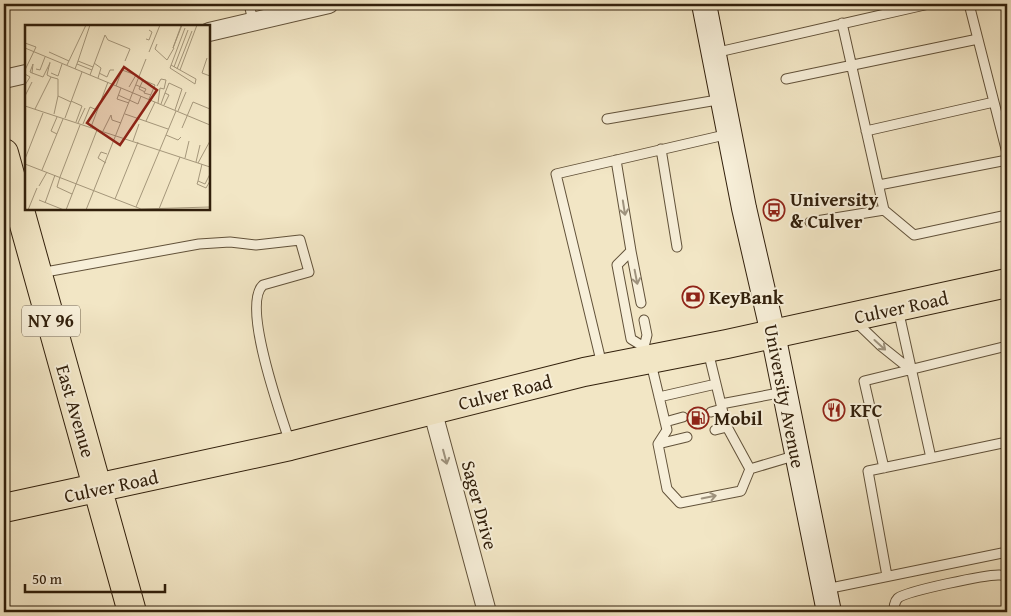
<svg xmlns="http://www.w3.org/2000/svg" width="1011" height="616" font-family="'Gentium Book Plus',serif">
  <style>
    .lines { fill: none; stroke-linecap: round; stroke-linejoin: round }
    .lane-casing { stroke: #62523a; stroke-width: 11 }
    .street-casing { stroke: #62523a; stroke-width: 20 }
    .secondary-casing { stroke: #32200c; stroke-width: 26 }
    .primary-casing { stroke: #32200c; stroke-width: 30 }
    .lane { stroke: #f7efd9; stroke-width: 9 }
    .street { stroke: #f7efd9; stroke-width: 18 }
    .secondary { stroke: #f7efd9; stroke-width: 24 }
    .primary { stroke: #f2e6c5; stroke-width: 28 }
    .oneway { stroke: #9e927d }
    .labels { text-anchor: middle; stroke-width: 4; stroke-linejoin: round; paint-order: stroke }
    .shield { fill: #f7efd9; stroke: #6d5e4a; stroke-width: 1 }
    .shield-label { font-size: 18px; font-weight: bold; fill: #32200c }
    .poi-label { font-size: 19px; font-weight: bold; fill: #32200c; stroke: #f7efd9; text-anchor: start }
    .street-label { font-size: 19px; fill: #32200c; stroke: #f7efd9 }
    .inset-road { fill: none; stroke: #a5977b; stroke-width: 1 }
    .view { fill: #8f2418; fill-opacity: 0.15; stroke: #8f2418; stroke-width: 2.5 }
    .inset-edge { fill: none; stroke: #32200c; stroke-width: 2.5 }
  </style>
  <rect width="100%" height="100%" fill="#f2e6c5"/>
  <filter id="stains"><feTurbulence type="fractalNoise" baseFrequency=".004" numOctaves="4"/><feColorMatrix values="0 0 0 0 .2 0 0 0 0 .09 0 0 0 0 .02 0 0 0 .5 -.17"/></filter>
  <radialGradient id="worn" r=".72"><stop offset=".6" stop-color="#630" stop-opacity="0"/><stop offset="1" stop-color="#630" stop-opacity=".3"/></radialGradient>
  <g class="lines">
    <g class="lane-casing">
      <path id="lane" d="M249,4L253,21
        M969,4L1007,153
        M842,23L884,210
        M714,53L929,4
        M786,79L978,39
        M607,119L723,99
        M866,131L994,102
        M661,149L677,247
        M616,160L631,251L617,265L631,339L644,347L650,359L667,430L658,444L667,489L680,503L741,491L750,469L797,455
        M879,185L1007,160
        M810,222L884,210L914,235L1007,215
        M631,251L641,303
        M40,273L199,244L230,242L256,245L300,240L309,272L263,285C241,305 281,415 290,443
        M644,320L647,335L644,347
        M855,321L881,346L911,370
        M708,351L726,425L750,469
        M602,365L556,174L729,134
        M659,397L716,384
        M721,404L784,392
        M711,412L722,409
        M665,422L683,417
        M715,430L727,427
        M658,444L687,437
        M931,458L1007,442
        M884,468L864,381L1007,346
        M887,576L868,471L931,458L898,309
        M826,589L1007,552
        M894,612C894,607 894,602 898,598C907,591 988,574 1000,575C1002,575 1005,576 1007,577"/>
    </g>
    <g class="street-casing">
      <path id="street" d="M209,32L329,4
        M4,79L26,74
        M432,409L487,612"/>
    </g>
    <g class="secondary-casing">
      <path id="secondary" d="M704,4L744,208L773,334L829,612"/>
    </g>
    <g class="primary-casing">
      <path id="primary" d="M4,153L132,612
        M4,508L290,446L584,372L727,344L1007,283"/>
    </g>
    <use href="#lane" class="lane"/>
    <use href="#street" class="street"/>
    <use href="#secondary" class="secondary"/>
    <use href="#primary" class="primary"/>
  </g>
  <defs><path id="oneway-shaft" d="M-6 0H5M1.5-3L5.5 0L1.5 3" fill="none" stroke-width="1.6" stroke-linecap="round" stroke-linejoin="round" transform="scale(1.25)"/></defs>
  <g class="oneway">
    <use href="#oneway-shaft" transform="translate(624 208) rotate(81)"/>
    <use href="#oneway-shaft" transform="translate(636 277) rotate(79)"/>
    <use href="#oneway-shaft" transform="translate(880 345) rotate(42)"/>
    <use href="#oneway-shaft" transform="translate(445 457) rotate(75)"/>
    <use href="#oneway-shaft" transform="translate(709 497) rotate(-11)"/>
  </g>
  <defs>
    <g id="bus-ring" transform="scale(1.125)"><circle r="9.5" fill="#f7efd9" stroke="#8f2418" stroke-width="1.5"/><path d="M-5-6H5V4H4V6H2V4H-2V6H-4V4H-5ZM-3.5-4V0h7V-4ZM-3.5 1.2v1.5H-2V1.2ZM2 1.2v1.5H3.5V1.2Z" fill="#8f2418"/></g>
    <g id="bank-ring" transform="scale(1.125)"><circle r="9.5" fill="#f7efd9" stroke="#8f2418" stroke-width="1.5"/><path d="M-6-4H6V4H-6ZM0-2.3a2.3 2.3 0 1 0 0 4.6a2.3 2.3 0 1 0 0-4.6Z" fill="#8f2418"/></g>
    <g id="restaurant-ring" transform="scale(1.125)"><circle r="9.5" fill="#f7efd9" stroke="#8f2418" stroke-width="1.5"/><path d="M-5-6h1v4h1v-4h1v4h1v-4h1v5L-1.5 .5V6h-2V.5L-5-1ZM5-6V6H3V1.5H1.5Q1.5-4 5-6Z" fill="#8f2418"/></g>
    <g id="fuel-ring" transform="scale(1.125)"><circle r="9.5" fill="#f7efd9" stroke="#8f2418" stroke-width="1.5"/><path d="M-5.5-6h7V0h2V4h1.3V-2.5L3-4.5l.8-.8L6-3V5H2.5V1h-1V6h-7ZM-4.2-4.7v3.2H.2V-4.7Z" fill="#8f2418"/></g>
  </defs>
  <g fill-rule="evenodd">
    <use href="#bus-ring" x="774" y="210"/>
    <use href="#bank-ring" x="693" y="297"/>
    <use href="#restaurant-ring" x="834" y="410"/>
    <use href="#fuel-ring" x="698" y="418"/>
  </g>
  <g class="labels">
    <rect class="shield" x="22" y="305.5" width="58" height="31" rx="4"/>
    <g class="shield-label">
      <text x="51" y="327">NY 96</text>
    </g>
    <g class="poi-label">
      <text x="790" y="206">University<tspan x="790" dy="22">&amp; Culver</tspan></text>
      <text x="709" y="304">KeyBank</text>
      <text x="850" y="417">KFC</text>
      <text x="714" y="425">Mobil</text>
    </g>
    <g class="street-label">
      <text transform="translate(901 307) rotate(-12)" y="7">Culver Road</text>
      <text transform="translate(505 392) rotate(-14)" y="7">Culver Road</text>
      <text transform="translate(785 396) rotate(79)" y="7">University Avenue</text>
      <text transform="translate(76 411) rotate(74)" y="7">East Avenue</text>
      <text transform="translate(111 486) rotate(-12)" y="7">Culver Road</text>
      <text transform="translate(480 505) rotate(75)" y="7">Sager Drive</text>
    </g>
  </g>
  <g transform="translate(25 25)">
    <rect width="185" height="185" fill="#f2e6c5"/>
    <path class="inset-road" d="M156,1L148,23L157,0M121,14L124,15L127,7L124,5M0,18L11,22L0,45M132,19L130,24L142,35L149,23M0,23L185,100M24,27L44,36M124,27L135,0M182,33L177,48L185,51M53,36L65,0M25,37L22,50L26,52M69,38L76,43L73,53M52,39L67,45M42,40L61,0M146,40L171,54L170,59L145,43L160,3M149,42L163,5M11,44L15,45L20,32M50,44L53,36L68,42M152,44L167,6M155,45L172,0M7,48L8,39L5,47L7,48L18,52L25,38M26,48L33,51L37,39M74,48L82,52L85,45H89M0,49L5,52L0,60M65,50L80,10L83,15L105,24L100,36M33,54V71L46,77M111,60L121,64L119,68L126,70M91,61L97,45L111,50L104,62M132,61L136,54L141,55L139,64L135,63M96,63L92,74L104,78M120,67L114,64L118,55L130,60L124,74M140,68L144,58L157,64L150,85M93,70L113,79L116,71M0,71L7,57M46,76L57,81L51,97M133,78L135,63M136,79L140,68L144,70L139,80M0,81L185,142M10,84L26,52L33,54M153,86L161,67M29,89L33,71M100,89L143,104M32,92L26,106L32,109M40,93L57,47M121,96L130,77M53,98L60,83M58,99L65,82L72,85M66,102L83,57M157,103L168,77L185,84M78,106L86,90L87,95L96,98M141,110L153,115L156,112M108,116L114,99M160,133L164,116M0,134L18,88M171,137L175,120M81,138L73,133L76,127L82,129M173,138L185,116M0,139L116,184L185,182M177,139L173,156L180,159L185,149M17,145L38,94M35,152L55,100M35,152L32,162L47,169M173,156L172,159L181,163L185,156M14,161L22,147M90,174L113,117M14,175L39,185M20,178L30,150M111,182L151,86M134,184L155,132M3,185L12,163M41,185L72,105M61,185L121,34"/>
    <path class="view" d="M99,42L132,65L95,120L62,98Z"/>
    <rect width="185" height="185" class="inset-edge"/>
  </g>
  <rect width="1011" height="616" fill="none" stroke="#f2e6c5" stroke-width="20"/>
  <rect x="5" y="5" width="1001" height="606" fill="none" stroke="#32200c" stroke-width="2.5"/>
  <rect x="10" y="10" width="991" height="596" fill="none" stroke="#32200c"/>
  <path d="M25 584v8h140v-8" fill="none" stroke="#32200c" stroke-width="2.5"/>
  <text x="32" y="584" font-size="15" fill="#32200c" stroke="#f7efd9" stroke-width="4" paint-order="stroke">50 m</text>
  <rect width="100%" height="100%" filter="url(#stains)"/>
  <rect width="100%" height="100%" fill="url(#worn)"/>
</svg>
